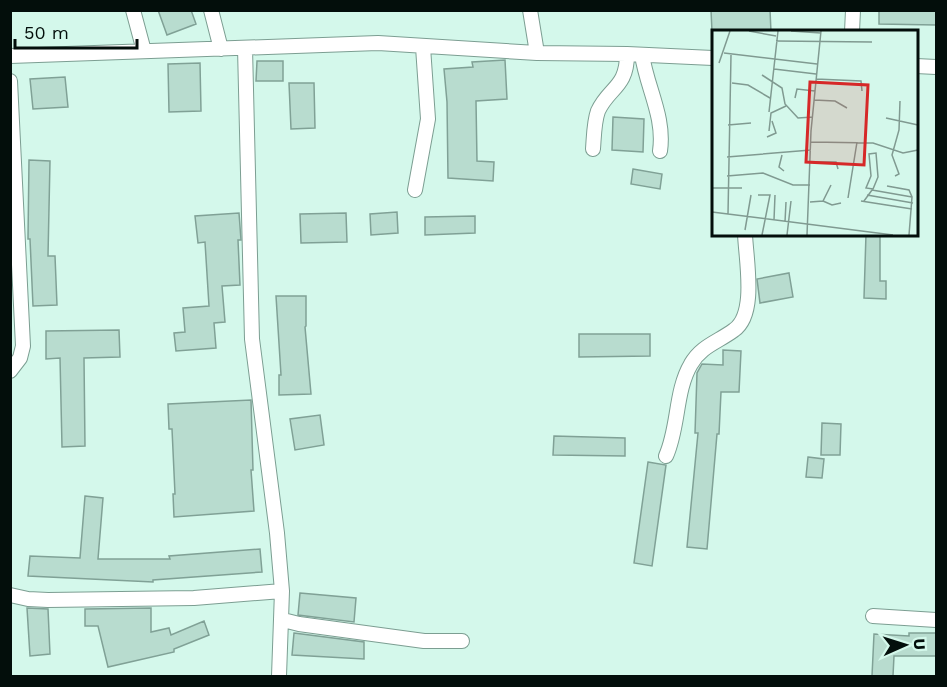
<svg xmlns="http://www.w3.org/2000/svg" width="947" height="687" font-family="'Work Sans',sans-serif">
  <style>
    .building { fill: #b8dccf; stroke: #80a196; stroke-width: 1.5 }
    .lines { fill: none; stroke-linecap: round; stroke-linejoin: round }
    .street-casing { stroke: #7c9e92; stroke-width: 16 }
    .street { stroke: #fff; stroke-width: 14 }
    .inset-road { fill: none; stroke: #809a91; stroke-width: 1.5 }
    .view { fill: #d62828; fill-opacity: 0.15; stroke: #d62828; stroke-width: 3 }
    .inset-edge { fill: none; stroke: #030e0b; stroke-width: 3 }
  </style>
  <rect width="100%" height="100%" fill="#d4f8eb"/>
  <path class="building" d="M158,10H191L196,24L167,35Z
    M711,10H770L771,32H712Z
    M879,10H936V25L879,24Z
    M505,60L507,99L476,101L477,161L494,162L493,181L448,178L447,102L444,69L473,67L472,62Z
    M257,61H283V81H256Z
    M200,63L201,111L169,112L168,64Z
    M65,77L68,107L33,109L30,79Z
    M289,83H314L315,128L291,129Z
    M613,117L644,119L643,152L612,150Z
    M29,160L50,161L48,256H55L57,305L33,306L30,239H28Z
    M633,169L662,174L660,189L631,184Z
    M397,212L398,233L371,235L370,214Z
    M239,213L241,240H238L240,285L222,286L225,322L214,323L216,348L176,351L174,333L185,332L183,308L209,306L205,242L198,243L195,216Z
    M346,213L347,242L301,243L300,214Z
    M475,216V233L425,235V217Z
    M866,234H880V281H886V299L864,298Z
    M789,273L793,297L760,303L757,279Z
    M276,296H306V326L305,327L311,394L279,395V375H281Z
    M119,330L120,357L84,358L85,446L62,447L60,358L46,359V331Z
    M579,334H650V356L579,357Z
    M723,350L741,351L739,392H721L719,434H717L707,549L687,547L698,433H695L697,373L702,364L723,365Z
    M251,400L253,470H251L254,511L174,517L173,494H175L172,429H169L168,404Z
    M320,415L324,445L295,450L290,419Z
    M822,423L841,424L840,455H821Z
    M554,436L625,438V456L553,455Z
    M808,457L824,459L822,478L806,477Z
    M648,462L666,465L652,566L634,563Z
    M85,496L103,498L98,559H170L169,556L260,549L262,572L153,580V582L28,576L30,556L80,558Z
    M300,593L356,598L354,622L298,615Z
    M27,608L48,609L50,654L30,656Z
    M151,608V632L169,628L171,635L204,621L209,635L174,649V652L108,667L98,626H85V609Z
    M294,633L364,642V659L292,655Z
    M909,633H936V656H894L893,676H872L874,634L909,636Z"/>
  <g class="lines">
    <g class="street-casing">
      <path id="street" d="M133,10L144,51
        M211,10L221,49
        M530,10L537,53
        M852,32L853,10
        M245,48L252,339L277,533L282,591L279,676
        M642,55C647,88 665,117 660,151
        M10,56L378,43L537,53L627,54L713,58
        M916,66L936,67
        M10,81L23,346L20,358L10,371
        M593,149C594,136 594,122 598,111C609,87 627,88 627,54
        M415,190L428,119L423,47
        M666,456C679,427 675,391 691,364C701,346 718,342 734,330C757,314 746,260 745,234
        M10,595L28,599L48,600L194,598L282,591
        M873,616L936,620
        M283,620L299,624L424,641H462"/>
    </g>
    <use href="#street" class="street"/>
  </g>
  <g transform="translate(712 30)">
    <rect width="206" height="206" fill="#d4f8eb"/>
    <path class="inset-road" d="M37,1L64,6M79,1L109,3M64,11L160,12M12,23L105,34M7,33L18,1M62,39L104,44M50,45L70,58L73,74L86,88L101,87M104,49L149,51L150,61M20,53L36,55L58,68M83,68L85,59L103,61M102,70L123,71L135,78M57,82L66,1M174,88L206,95M16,95L39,93M57,101L59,83L74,76M55,107L64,103L60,91M99,112L161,113L191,123L206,120M70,125L67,137L72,141M15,127L99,120M99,132H124L126,139M15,146L51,143L81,155H98M183,146L187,144L180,125L187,100L188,71M175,156L197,160L200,167L197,205M0,158H30M160,160L200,167M46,165H58L50,205M155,165L201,173M136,168L145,112M111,171L120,175L129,173M149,171L200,179M152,171L160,160L161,159L166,147L164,123L157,124L159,146L154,158L161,159M98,172L111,171L119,155M0,182L181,205M16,184L19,25M62,190L63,165M73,192L74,172M33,200L39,165M75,205L79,171M95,205L99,101L109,1"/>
    <path class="view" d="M98,52L156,55L152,135L94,132Z"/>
    <rect width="206" height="206" class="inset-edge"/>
  </g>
  <rect width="947" height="687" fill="none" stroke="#030e0b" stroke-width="24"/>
  <g transform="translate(905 645) rotate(87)" stroke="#d4f8eb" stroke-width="4.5" paint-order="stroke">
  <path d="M0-4.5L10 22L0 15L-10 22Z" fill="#030e0b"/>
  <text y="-9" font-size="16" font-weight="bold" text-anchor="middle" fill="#030e0b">U</text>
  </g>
  <path d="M15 39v9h122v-9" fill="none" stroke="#030e0b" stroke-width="3"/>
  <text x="24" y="39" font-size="18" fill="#030e0b" stroke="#d4f8eb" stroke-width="4.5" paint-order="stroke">50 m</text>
</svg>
